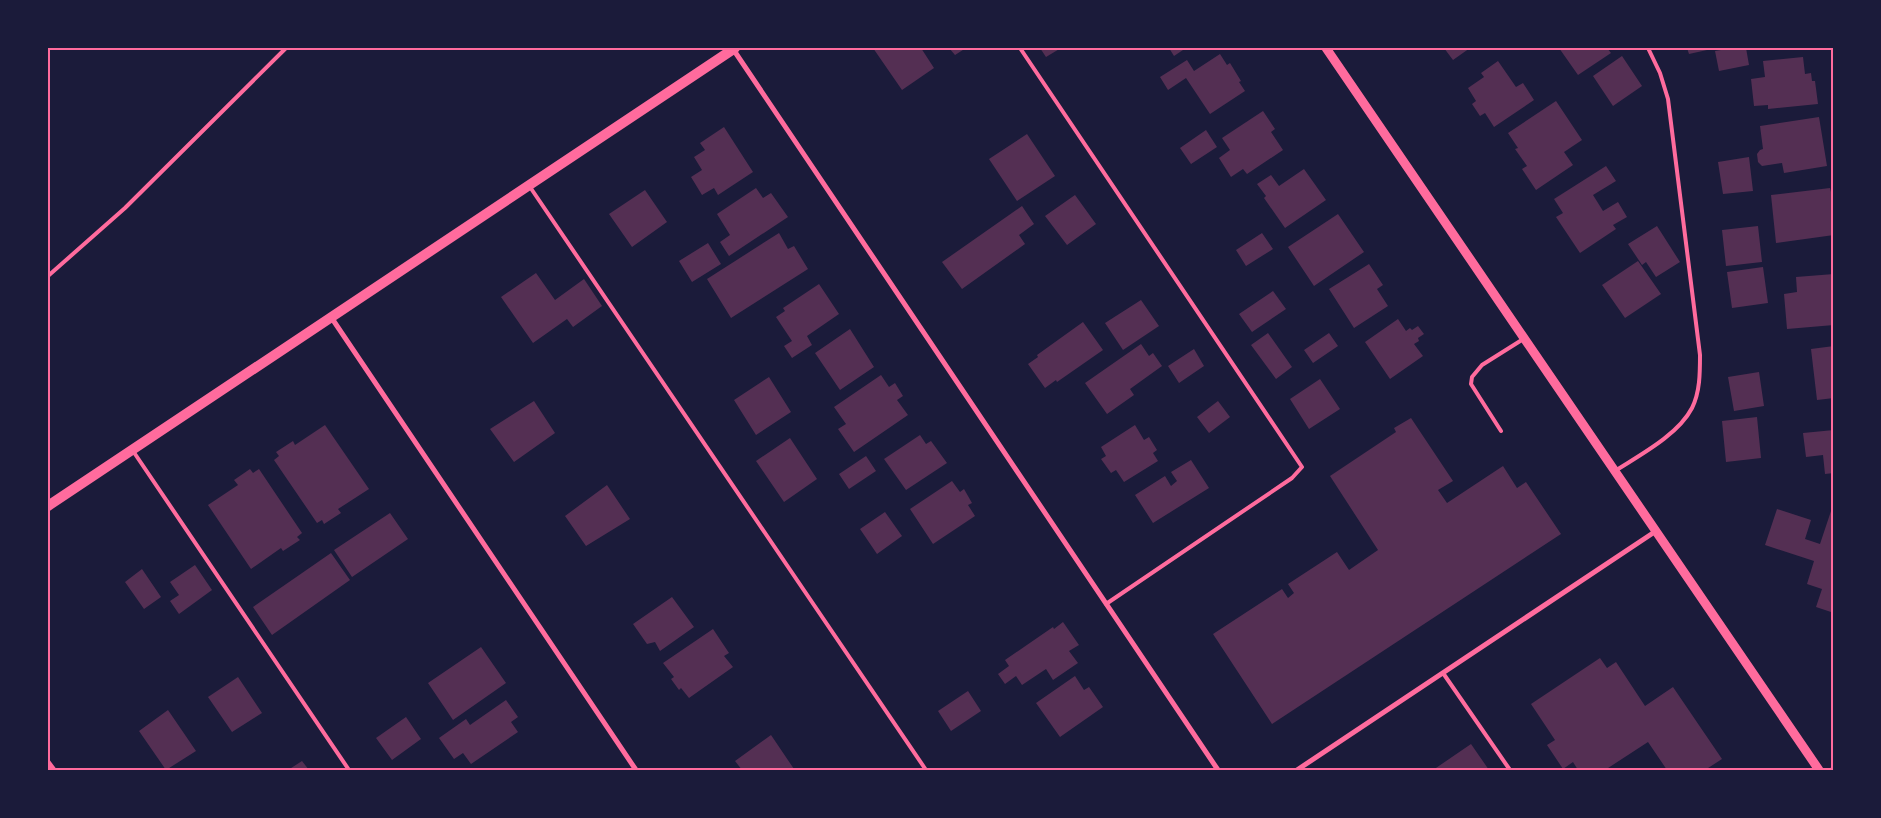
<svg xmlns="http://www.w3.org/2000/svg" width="1881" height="818" font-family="'Archivo Narrow',sans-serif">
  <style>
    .building { fill: #542f53 }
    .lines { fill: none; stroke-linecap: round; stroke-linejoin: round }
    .service { stroke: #ff6b9d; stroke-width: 4 }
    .minor { stroke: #ff6b9d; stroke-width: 5 }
    .tertiary { stroke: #ff6b9d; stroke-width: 9 }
    .secondary { stroke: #ff6b9d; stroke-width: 10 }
    .neatline { fill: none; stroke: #ff6b9d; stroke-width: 2 }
  </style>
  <rect width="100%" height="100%" fill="#1b1b3a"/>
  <path class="building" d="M873,48H921L934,68L902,90Z
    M949,48H966L955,55Z
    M1040,48H1061L1046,57Z
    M1169,48H1186L1174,56Z
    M1444,48H1470L1453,60Z
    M1559,48H1607L1611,53L1578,75Z
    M1687,48H1716L1689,54Z
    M1733,48H1746L1749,65L1719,71L1715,51Z
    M1220,54L1227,65L1230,63L1241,81L1239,82L1245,91L1210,114L1186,78L1168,90L1160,77L1187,60L1194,71Z
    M1622,56L1642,86L1613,106L1593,76Z
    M1803,57L1805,74L1811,73L1812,81H1815L1818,104L1768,109V105L1754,106L1751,79L1765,77L1763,61Z
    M1498,61L1516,87L1523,83L1534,100L1494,127L1485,113L1480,116L1472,104L1476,101L1468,88L1484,77L1481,73Z
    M1556,101L1582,140L1564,152L1573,165L1536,190L1522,169L1527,166L1515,149L1518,148L1508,133Z
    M1263,111L1275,129L1271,132L1283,150L1247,174L1243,169L1231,177L1219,158L1230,150L1222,138Z
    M1819,117L1827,166L1784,173L1782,163L1762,166L1758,162L1757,154L1760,150L1763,149L1760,126Z
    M724,127L753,172L718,195L714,188L702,195L691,177L702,170L694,157L705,150L700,143Z
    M1206,130L1217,147L1191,164L1180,148Z
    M1027,134L1055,176L1017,201L989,159Z
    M1749,157L1753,191L1723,194L1718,162Z
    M1606,166L1616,181L1593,195L1603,211L1618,202L1627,217L1613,225L1616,229L1580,253L1556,217L1563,213L1554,199Z
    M1304,169L1326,200L1285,228L1264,198L1266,196L1257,184L1271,175L1279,186Z
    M756,188L763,198L771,193L788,217L729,256L720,242L730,235L717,214Z
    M1830,188L1834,204V235L1776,243L1771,195Z
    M645,190L667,222L632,247L609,214Z
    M1075,195L1096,224L1067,245L1045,216Z
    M1022,206L1034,224L1019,235L1025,244L962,289L942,262Z
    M1338,214L1364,252L1314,286L1288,247Z
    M1657,226L1680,262L1656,277L1646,262L1642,265L1628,244Z
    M1758,226L1762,262L1726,266L1722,230Z
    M779,233L788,249L794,246L808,269L731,318L707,279Z
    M1262,233L1273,249L1246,266L1236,250Z
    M708,243L721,264L692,282L679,261Z
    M1638,261L1661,294L1625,318L1602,285Z
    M1369,264L1383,285L1377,289L1388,306L1354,328L1329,289Z
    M1763,267L1768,303L1732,308L1727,272Z
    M536,273L555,300L584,279L602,306L573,327L567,319L533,343L501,297Z
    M1834,274V325L1787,329L1784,294L1797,292L1796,277Z
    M819,284L839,314L807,336L812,345L792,358L784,346L792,341L776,317L785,311L783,308Z
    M1273,291L1286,309L1252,332L1239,314Z
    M1141,300L1159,326L1123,350L1105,323Z
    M1398,319L1406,331L1410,328L1412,330L1418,326L1424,334L1418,338L1419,341L1414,344L1423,356L1390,379L1365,342Z
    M1083,322L1103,350L1057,382L1056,380L1045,388L1028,364L1038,357L1037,355Z
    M850,329L874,367L840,390L815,353Z
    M1268,333L1292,367L1276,379L1251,345Z
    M1329,333L1338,346L1313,363L1304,350Z
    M1141,344L1149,356L1153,353L1162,366L1130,389L1134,395L1107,414L1085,383Z
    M1834,346V398L1817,400L1811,349Z
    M1194,349L1204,366L1179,383L1168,366Z
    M1759,372L1764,406L1734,411L1728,377Z
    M881,375L889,387L895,383L903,396L897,400L908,415L854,452L838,429L846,424L834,407Z
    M769,377L791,412L756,435L734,400Z
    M1320,379L1340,409L1309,429L1290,399Z
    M534,401L555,433L514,462L490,429Z
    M1218,401L1230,417L1209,433L1197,417Z
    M1757,417L1761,458L1726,462L1722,421Z
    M1411,418L1453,481L1438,490L1447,503L1503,466L1517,488L1526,482L1561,534L1272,724L1213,634L1282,589L1288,598L1294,593L1288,584L1337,552L1349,570L1378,550L1330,476L1396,432L1394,428Z
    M325,425L369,489L338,509L341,513L324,524L322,520L317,523L274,460L279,456L276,452L293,441L295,445Z
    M1135,425L1144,440L1149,437L1157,450L1153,453L1158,461L1124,482L1116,470L1111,473L1101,459L1106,456L1101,447Z
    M1834,430V473L1825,474L1823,455L1806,457L1803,433Z
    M920,435L926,444L931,441L947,463L906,490L884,459Z
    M790,438L817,479L784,502L756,461Z
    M866,456L876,471L849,489L839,474Z
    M1191,460L1209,488L1153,523L1135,495L1165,476L1171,486L1177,481L1171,472Z
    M250,469L253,473L259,469L302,533L297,537L300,540L283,551L281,548L251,569L208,505L238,485L234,480Z
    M952,481L960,492L964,489L972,503L968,505L975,516L933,544L910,509Z
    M607,485L630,519L586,546L565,516Z
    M1777,509L1811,520L1805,539L1820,544L1831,511L1834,512V613L1816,607L1822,589L1807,584L1814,561L1765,545Z
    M885,512L902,536L877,554L860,529Z
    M390,513L408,539L352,577L334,550Z
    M331,553L350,580L272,635L253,607Z
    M195,565L212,590L179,614L170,601L179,595L170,582Z
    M142,569L161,597L144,609L125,582Z
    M672,597L694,627L660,651L655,642L647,644L633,624Z
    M1063,622L1079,645L1069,651L1078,663L1053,680L1046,669L1022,685L1016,676L1005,684L998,674L1009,666L1005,660L1053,627L1054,629Z
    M713,629L729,653L724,656L733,667L689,698L681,688L679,690L671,679L674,677L663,663Z
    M481,647L506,683L453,720L428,683Z
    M1600,658L1607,668L1616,662L1645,706L1673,687L1722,759L1705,770H1667L1648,742L1605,770H1578L1573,762L1563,769L1547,745L1555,740L1531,704Z
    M1075,676L1084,690L1089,687L1103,707L1060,737L1036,703Z
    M238,677L262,713L232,732L208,697Z
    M968,691L981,711L951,731L938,711Z
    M506,700L518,717L511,722L518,732L471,764L463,753L454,759L439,738L466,719L470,725Z
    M168,710L196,751L166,770L139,731Z
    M406,717L421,739L392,760L376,738Z
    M771,735L794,769L742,770L735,761Z
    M1471,744L1489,770H1433Z
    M302,761L309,770H288Z"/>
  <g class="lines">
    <path class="service" d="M1020,48L1302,467L1292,478L1106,604
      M530,187L926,770
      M48,276L125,208L286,48
      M1501,431L1471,384L1472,377L1482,365L1525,338
      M133,451L349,770
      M1615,471C1640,455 1678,435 1692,408C1700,392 1700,373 1700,355L1668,99L1660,73L1648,48
      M1443,673L1510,770"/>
    <path class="minor" d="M733,49L1218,770
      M331,317L636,770
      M48,762L54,770
      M1297,770L1656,531
      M1832,770L1834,768"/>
    <path class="tertiary" d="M1326,48L1819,770"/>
    <path class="secondary" d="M48,506L735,48"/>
  </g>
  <rect width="1881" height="818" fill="none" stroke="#1b1b3a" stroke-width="98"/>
  <rect x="49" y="49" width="1783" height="720" class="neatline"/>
</svg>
